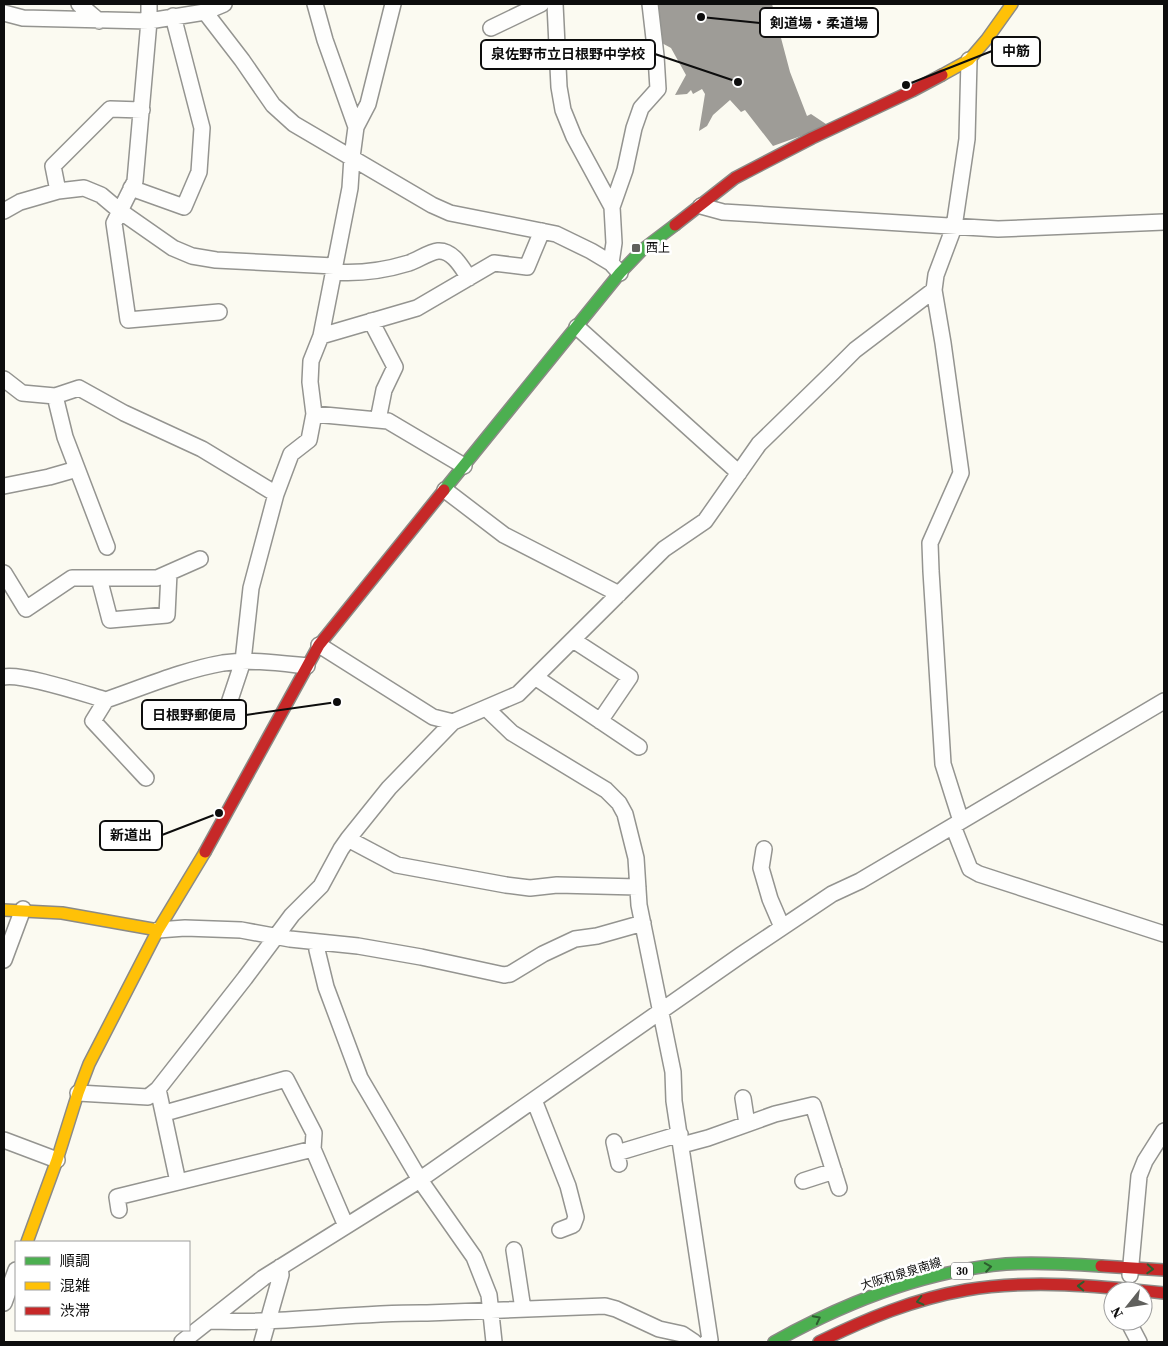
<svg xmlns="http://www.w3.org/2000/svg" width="1168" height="1346" font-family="'Source Serif 4','Noto Sans JP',serif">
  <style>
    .building { fill: #9e9c97 }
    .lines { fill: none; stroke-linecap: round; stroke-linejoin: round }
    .street-casing { stroke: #949490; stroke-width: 18 }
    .fast-casing { stroke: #8b8a86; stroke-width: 14 }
    .slow-casing { stroke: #8b8a86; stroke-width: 14 }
    .jam-casing { stroke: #8b8a86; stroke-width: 14 }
    .street { stroke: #fefefd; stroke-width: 15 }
    .fast { stroke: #4caf50; stroke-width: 11 }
    .slow { stroke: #ffc107; stroke-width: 11 }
    .jam { stroke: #c62828; stroke-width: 11 }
    .oneway { stroke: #2c5e2e }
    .poi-dot { fill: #60605d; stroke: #fff; stroke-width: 2 }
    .labels { text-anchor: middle; stroke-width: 5; stroke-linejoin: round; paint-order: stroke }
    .shield { fill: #fff; stroke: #565656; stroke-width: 1 }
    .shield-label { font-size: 11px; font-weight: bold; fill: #0d0d0d }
    .poi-label { font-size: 12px; fill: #0d0d0d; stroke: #fff; text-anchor: start }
    .street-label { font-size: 12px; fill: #0d0d0d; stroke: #fff }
    .leader { fill: none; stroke: #0d0d0d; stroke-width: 2 }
    .callout-dot { fill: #0d0d0d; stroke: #fff; stroke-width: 2 }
    .callout { fill: #fff; stroke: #0d0d0d; stroke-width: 2 }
    .callout-label { font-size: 14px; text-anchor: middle; font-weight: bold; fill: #0d0d0d }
  </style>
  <rect width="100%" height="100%" fill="#fbfaf1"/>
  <path class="building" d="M656,4H772L790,72L807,116L811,114L829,126L773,146L745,110L741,112L730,100L713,115L707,126L699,131L705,94L702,89L693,94L691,90L687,94L675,95L686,75L671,48L660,42Z"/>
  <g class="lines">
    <g class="street-casing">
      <path id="street" d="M79,4L99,21
        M149,4V21L135,181L114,223L128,320L219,312
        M315,4L325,40L356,127
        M555,4L559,87L563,110L574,137L612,207L614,243L611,263
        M205,12L242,60L273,105L294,124L432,205L450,213L556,234L591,251L611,263L620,273
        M4,13L23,18L149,21L205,12L224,4
        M491,28L541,4
        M131,188L184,207L199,172L202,128L173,16
        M58,191L53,166L110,109L142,110
        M701,206L723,212L998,229L1164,222
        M612,207L625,170L634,128L641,108L658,89L656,56L650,4
        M4,211L20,202L58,191L84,188L101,195L120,211L173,248L192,256L216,260L334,266
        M333,272C358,274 386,270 409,263C418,260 429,252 438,251C453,250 462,268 469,278
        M371,321L395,367L384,390L378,420
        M577,327L739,473
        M321,336L417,308L494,263L527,267L542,231
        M4,379L22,393L55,396L79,388L124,413L202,449L276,494L251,588L243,661L223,721
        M55,396L65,437L107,547
        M314,414L388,421L464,466
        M4,486L49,477L77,469
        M445,490L504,535L619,594
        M276,494L291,454L309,440L314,414L310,382L311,361L321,336L350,188L352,157L356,127L368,104L393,4
        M4,573L26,609L72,578H157L200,559
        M99,578L110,620L167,615L169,573
        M573,640L630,677L600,721
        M319,645L433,717L453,722
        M4,677C22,673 85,694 106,700L93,721L146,778
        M535,677L639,747
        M106,700C144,687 183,670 223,663C251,659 279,663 307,666
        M486,708L512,733L606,790L619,803L625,814L636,858L639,905L673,1072L674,1101L710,1340L707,1342
        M961,821L943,764L931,571L930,543L961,473L943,343L934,290L936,275L954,227L967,139L969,60
        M953,826L970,869L979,874L1164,934
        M348,839L397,865L506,885L530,888L557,885L638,887
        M764,849L761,868L770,899L782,927
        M158,930L185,928L241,930L290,939L358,946L421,957L504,975L510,974L543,954L575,939L597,936L643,923
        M318,942L317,950L326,987L360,1078L420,1180L474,1257L489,1295L494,1342
        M4,960L23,909
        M158,1089L178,1182
        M78,1093L148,1097L158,1089L245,978L292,915L321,886L341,849L348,839L389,788L453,722L518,694L664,549L705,521L759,444L833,372L855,350L934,290
        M743,1098L747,1124
        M534,1100L568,1186L576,1217L573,1225L560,1230
        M165,1113L286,1079L314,1133L313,1149L346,1226
        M4,1140L57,1160
        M614,1142L619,1164
        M682,1145L708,1138L775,1114L813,1105L839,1188
        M617,1153L680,1134
        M803,1181L834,1171
        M119,1210L117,1197L313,1149
        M514,1250L523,1309
        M1130,1275L1139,1176L1145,1161L1164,1131
        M4,1303L16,1270
        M210,1321C283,1324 355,1312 427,1313L605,1306L616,1309L659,1329L682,1334L694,1342
        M1128,1321L1139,1342
        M182,1342L263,1278L415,1183L741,955L832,894L860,881L1164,701
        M262,1342L281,1275L280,1267"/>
    </g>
    <g class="fast-casing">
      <path id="fast" d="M444,490L620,273L642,250L675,225
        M774,1342C846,1302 924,1271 1006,1264C1038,1262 1070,1264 1101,1266"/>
    </g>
    <g class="slow-casing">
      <path id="slow" d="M942,75L969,60L987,39L1012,4
        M4,910L62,913L158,930
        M27,1242L57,1160L78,1093L89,1064L158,930L205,852"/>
    </g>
    <g class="jam-casing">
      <path id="jam" d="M675,225L735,178L812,138L912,91L942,75
        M205,852L319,645L444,490
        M1101,1266L1164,1270
        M819,1342C866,1319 914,1299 966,1290C1031,1279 1099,1286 1164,1293"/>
    </g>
    <use href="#street" class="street"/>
    <use href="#fast" class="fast"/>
    <use href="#slow" class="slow"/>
    <use href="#jam" class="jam"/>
  </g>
  <defs><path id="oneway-chevron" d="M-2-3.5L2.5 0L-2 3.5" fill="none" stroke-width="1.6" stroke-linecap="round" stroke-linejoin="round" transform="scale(1.25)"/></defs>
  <g class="oneway">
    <use href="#oneway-chevron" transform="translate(988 1267) rotate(-9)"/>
    <use href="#oneway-chevron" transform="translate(1150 1269) rotate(3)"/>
    <use href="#oneway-chevron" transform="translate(1081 1286) rotate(-178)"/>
    <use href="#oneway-chevron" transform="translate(920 1301) rotate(166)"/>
    <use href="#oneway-chevron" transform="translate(817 1319) rotate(-27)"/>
  </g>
  <rect class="poi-dot" x="631" y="243" width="10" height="10" rx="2.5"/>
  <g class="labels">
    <rect class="shield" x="951" y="1262.5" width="22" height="17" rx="4"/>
    <g class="shield-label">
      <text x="962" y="1275">30</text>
    </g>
    <g class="poi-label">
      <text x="646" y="252">西上</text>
    </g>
    <g class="street-label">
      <text transform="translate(901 1274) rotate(-17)" y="4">大阪和泉泉南線</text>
    </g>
  </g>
  <path class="leader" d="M701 17L760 23M906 85L992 51M738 82L655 54M337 702L246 715M219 813L162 835"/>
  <g class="callout-dot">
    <circle cx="701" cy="17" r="5"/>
    <circle cx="906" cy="85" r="5"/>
    <circle cx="738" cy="82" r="5"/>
    <circle cx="337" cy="702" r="5"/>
    <circle cx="219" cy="813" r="5"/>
  </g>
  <g class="callout">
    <rect x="760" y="8" width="118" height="29" rx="5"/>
    <rect x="992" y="37" width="48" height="29" rx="5"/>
    <rect x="481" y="40" width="174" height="29" rx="5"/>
    <rect x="142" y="700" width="104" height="29" rx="5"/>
    <rect x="100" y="821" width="62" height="29" rx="5"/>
  </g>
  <g class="callout-label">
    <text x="819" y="28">剣道場・柔道場</text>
    <text x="1016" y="56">中筋</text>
    <text x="568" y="59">泉佐野市立日根野中学校</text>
    <text x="194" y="720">日根野郵便局</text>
    <text x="131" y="840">新道出</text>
  </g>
  <rect width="1168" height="1346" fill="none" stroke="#0d0d0d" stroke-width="10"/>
  <rect x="15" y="1241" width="175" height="90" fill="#ffffff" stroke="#9e9e9e"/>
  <rect x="25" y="1257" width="25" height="8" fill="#4caf50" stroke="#9e9e9e"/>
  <text x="60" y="1266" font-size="15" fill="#0d0d0d">順調</text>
  <rect x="25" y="1282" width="25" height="8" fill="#ffc107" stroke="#9e9e9e"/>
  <text x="60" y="1291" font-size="15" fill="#0d0d0d">混雑</text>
  <rect x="25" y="1307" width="25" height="8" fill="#c62828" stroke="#9e9e9e"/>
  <text x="60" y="1316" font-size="15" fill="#0d0d0d">渋滞</text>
  <g transform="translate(1128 1306) rotate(240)"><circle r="24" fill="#ffffff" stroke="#9e9e9e"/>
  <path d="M0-4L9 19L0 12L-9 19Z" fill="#60605d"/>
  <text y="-8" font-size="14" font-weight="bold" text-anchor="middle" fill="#0d0d0d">N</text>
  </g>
</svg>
